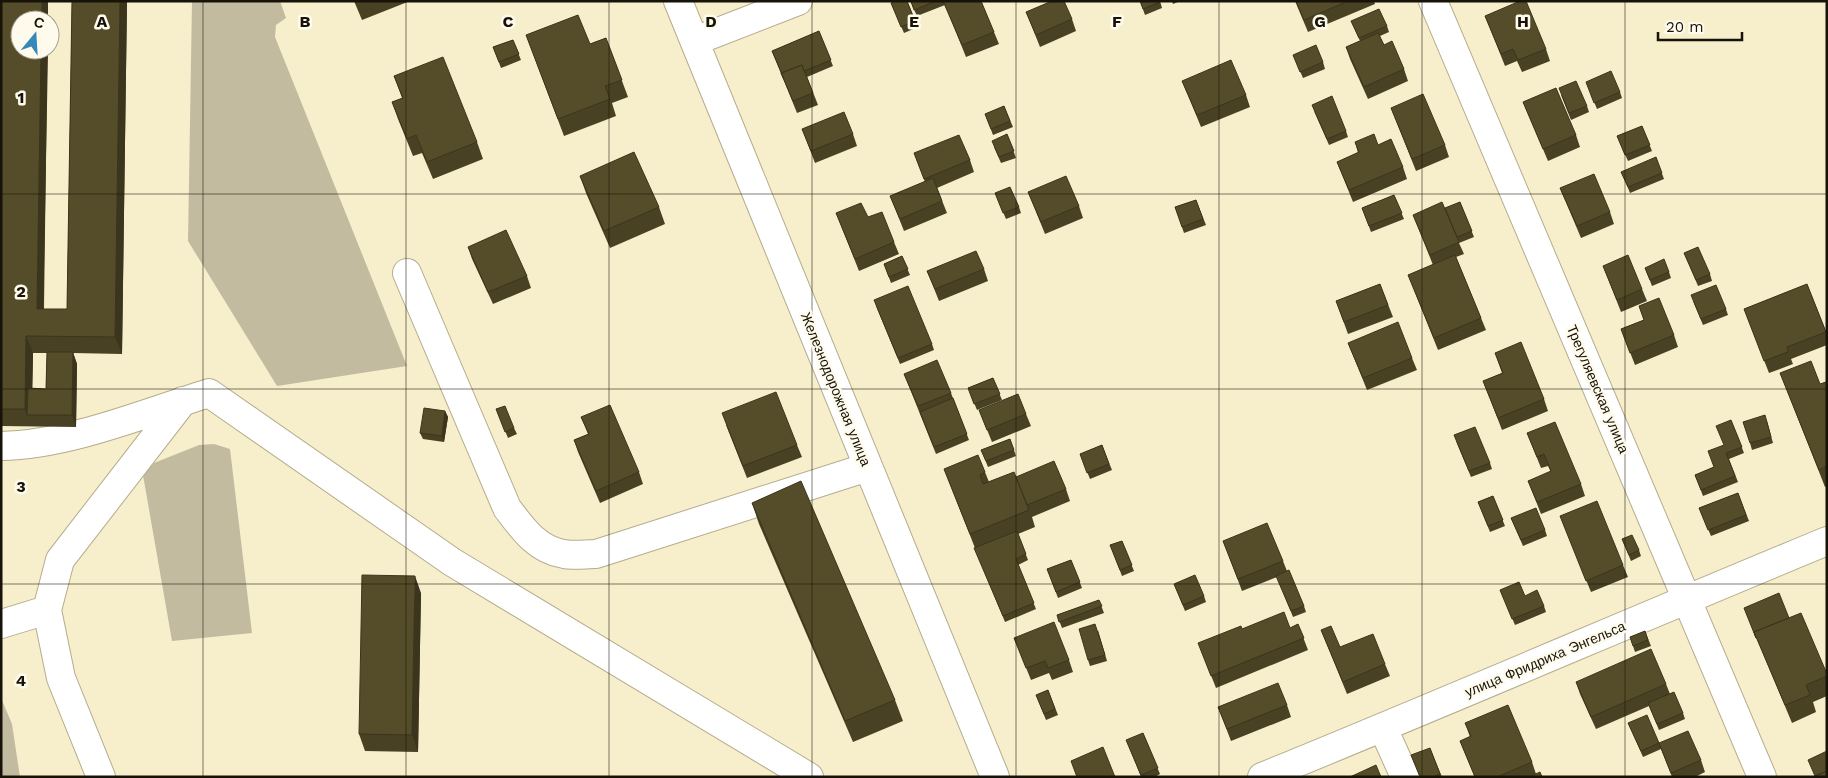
<svg xmlns="http://www.w3.org/2000/svg" width="1828" height="778" font-family="'Work Sans',sans-serif">
  <style>
    .green { fill: #c3bba0 }
    .lines { fill: none; stroke-linecap: round; stroke-linejoin: round }
    .minor-casing { stroke: #b4ac8c; stroke-width: 30 }
    .minor { stroke: #fff; stroke-width: 28 }
    .wall { fill: #494123; fill-rule: evenodd }
    .shaded-wall { fill: #3c351d }
    .building { fill: #554c29; stroke: #3c351d }
    .grid { fill: none; stroke: #171308; stroke-width: 1; stroke-opacity: 0.55 }
    .labels { text-anchor: middle; stroke-width: 5; stroke-linejoin: round; paint-order: stroke }
    .street-label { font-size: 14px; fill: #171308; stroke: #fefbed }
    .grid-label { font-size: 16px; text-anchor: middle; font-weight: bold; fill: #171308; stroke: #fefbed; stroke-width: 5; stroke-linejoin: round; paint-order: stroke }
  </style>
  <rect width="100%" height="100%" fill="#f7eecc"/>
  <path class="green" d="M192,1H280L286,18L276,25L275,37L407,366L277,386L188,241Z
    M214,444L230,449L252,633L172,641L143,475L154,463L199,445Z
    M1,698L12,724L20,777H1Z"/>
  <g class="lines">
    <g class="minor-casing">
      <path id="minor" d="M678,1L995,777
        M1433,1L1762,777
        M695,41L798,1
        M407,273L507,508C522,528 537,550 564,554C574,556 586,554 596,554L868,467
        M1,446C68,445 145,413 209,393L452,562L809,777
        M1,624L47,610
        M1383,728L1405,777
        M101,777L61,678L47,610L60,560L183,401
        M1262,777C1451,700 1638,619 1827,541"/>
    </g>
    <use href="#minor" class="minor"/>
  </g>
  <path class="wall" d="M1,1H48L44,309H67L72,1H127L122,354L73,353L77,364L76,427L1,426ZM33,353H47L46,389L32,388Z
    M354,1H410L362,20Z
    M907,1L918,27L904,33L891,3Z
    M910,1H981L999,44L966,57L945,5L917,16Z
    M1140,1H1160L1162,8L1145,15Z
    M1172,1H1180L1173,4Z
    M1295,1H1374L1375,4L1308,32Z
    M1026,12L1072,19L1076,31L1040,47Z
    M1485,16L1546,49L1550,61L1522,72L1517,61L1505,66Z
    M1351,21L1387,26L1389,32L1380,36L1384,45L1404,69L1408,81L1368,99L1350,59L1346,47L1360,41Z
    M819,31L833,66L807,77L818,105L797,113L772,51Z
    M526,35L590,44L606,38L628,97L612,103L616,116L564,136Z
    M513,40L521,60L501,68L493,47Z
    M1293,55L1323,62L1325,69L1303,78Z
    M394,76L477,142L483,159L433,179L422,153L413,156L398,119L392,102L402,98Z
    M1182,81L1246,95L1250,107L1201,127Z
    M1586,82L1620,92L1622,98L1597,109Z
    M1561,95L1587,106L1589,112L1571,120Z
    M1523,102L1576,135L1580,147L1548,161Z
    M1004,106L1013,127L993,135L985,114Z
    M1391,108L1445,145L1449,157L1416,171Z
    M1314,111L1346,131L1348,137L1329,145Z
    M1642,126L1652,151L1628,161L1617,136Z
    M802,129L853,134L857,146L815,163Z
    M1007,134L1016,158L1001,163L994,147Z
    M1355,142L1378,145L1403,167L1407,179L1353,202L1337,162L1358,153Z
    M914,153L970,160L974,172L937,188L947,213L904,231L890,196L925,182Z
    M1656,157L1664,179L1630,193L1624,178Z
    M580,176L659,207L665,224L610,248L586,193Z
    M1560,188L1610,212L1614,224L1581,238Z
    M1028,192L1079,206L1083,218L1045,234Z
    M995,193L1019,207L1021,213L1006,219Z
    M1394,195L1404,219L1371,232L1362,208Z
    M1196,200L1206,225L1184,233L1175,207Z
    M1460,202L1474,237L1459,243L1464,254L1456,257L1486,330L1438,350L1408,275L1433,265L1413,215L1445,208Z
    M836,213L868,217L894,242L899,254L859,271Z
    M468,247L527,276L531,288L493,304L472,259Z
    M1684,253L1710,274L1712,281L1698,286Z
    M902,256L910,275L891,283L884,264Z
    M1603,266L1642,289L1647,301L1621,312Z
    M1645,268L1669,272L1671,278L1652,286Z
    M984,269L988,281L939,301L927,271Z
    M1380,284L1393,317L1348,334L1336,301Z
    M1807,284L1827,334V345L1791,359L1793,364L1769,373L1744,309Z
    M1693,301L1726,309L1728,315L1703,325Z
    M876,306L932,344L934,350L900,364Z
    M1639,306L1674,335L1678,347L1635,365L1621,329L1644,320Z
    M1348,343L1412,358L1417,370L1367,390Z
    M1495,353L1544,399L1548,411L1502,430L1483,381L1502,373Z
    M1780,373L1820,384L1827,382V486L1825,487Z
    M904,374L951,393L969,440L936,454Z
    M993,378L1002,400L977,410L968,388Z
    M496,409L514,428L517,434L508,438Z
    M979,410L1026,414L1031,426L992,442Z
    M445,411L448,417L444,442L423,439L420,433Z
    M581,417L639,472L643,484L600,503L578,452L574,440L588,434Z
    M1731,420L1744,453L1729,459L1738,482L1703,496L1695,475L1714,467L1724,445Z
    M1767,421L1773,443L1752,450L1750,443Z
    M726,425L797,445L802,457L747,478Z
    M1527,433L1581,484L1585,496L1541,514L1528,481L1551,472L1548,466L1541,468Z
    M1010,439L1016,456L988,467L981,450Z
    M1456,441L1490,463L1492,469L1471,477Z
    M1102,445L1112,470L1090,479L1080,454Z
    M944,469L985,472L989,482L1016,477L1066,489L1070,501L1032,517L1035,527L1018,534L1028,560L1018,565L1036,609L1005,622L977,554L975,548Z
    M1738,493L1749,521L1711,536L1699,508Z
    M1493,496L1505,526L1490,532L1478,502Z
    M752,503L895,700L903,721L853,742L759,524Z
    M1560,516L1623,565L1628,577L1591,592Z
    M1511,518L1545,530L1547,536L1523,546Z
    M1622,539L1639,550L1641,556L1631,561Z
    M1122,541L1134,571L1122,576L1110,545Z
    M1223,541L1283,561L1287,571L1304,606L1306,612L1293,617L1277,577L1242,591Z
    M1071,560L1082,588L1058,598L1047,569Z
    M1174,584L1204,596L1206,602L1185,611Z
    M1500,590L1525,596L1544,606L1546,612L1515,625Z
    M421,593L418,752L365,751L359,734Z
    M1099,600L1104,613L1062,628L1057,615Z
    M1744,608L1789,618L1827,674V696L1813,702L1816,712L1792,723Z
    M1298,624L1308,650L1216,688L1203,655L1242,629L1290,628Z
    M1098,630L1107,661L1090,666L1088,660Z
    M1321,630L1340,647L1385,664L1390,676L1347,694Z
    M1645,631L1651,646L1635,652L1630,637Z
    M1014,638L1069,660L1073,672L1052,680L1049,673L1031,680Z
    M1576,682L1666,684L1670,694L1683,713L1685,719L1659,730L1649,706L1596,729L1580,694Z
    M1048,690L1058,715L1046,720L1036,695Z
    M1287,705L1291,717L1231,741L1218,707Z
    M1465,723L1532,762L1536,774L1529,777H1475L1460,741L1470,737Z
    M1628,723L1659,743L1701,760L1705,772L1695,777H1672L1661,749L1643,757Z
    M1143,733L1160,774L1155,777H1141L1129,747Z
    M1430,748L1442,777H1420Z"/>
  <path class="shaded-wall" d="M42,1H48V20H42Z
    M120,1H127L122,354L115,337Z
    M41,50H48L43,326L37,309Z
    M26,336L33,353L32,415H27L25,409Z
    M73,352L77,364L76,427L72,415Z
    M445,411L448,417L444,442L442,436Z
    M415,576L421,593L418,752L412,735Z"/>
  <path class="building" d="M1,1H42V20H20V50H41L37,309H67L72,1H120L115,337L26,336L25,409H1Z
    M894,1H907L915,21L901,27L891,3Z
    M911,1H936L914,10Z
    M943,1H981L994,32L962,45Z
    M1052,1H1064L1072,19L1036,35L1026,12Z
    M1140,1H1160V2L1143,9Z
    M1296,1H1348L1304,20Z
    M1520,1H1526L1546,49L1518,60L1513,49L1501,54L1485,16Z
    M1379,9L1387,26L1359,38L1351,21Z
    M578,15L590,44L606,38L622,80L605,86L610,99L558,119L526,35Z
    M819,31L831,60L804,71L802,65L781,73L784,79L772,51Z
    M1378,33L1384,45L1392,41L1404,69L1364,87L1346,47Z
    M513,40L519,54L499,62L493,47Z
    M1316,45L1323,62L1300,72L1293,55Z
    M443,57L477,142L427,162L416,135L407,139L392,102L403,98L394,76Z
    M1231,60L1246,95L1197,115L1182,81Z
    M802,65L813,93L793,101L781,73Z
    M1611,71L1620,92L1594,103L1586,82Z
    M1576,81L1587,106L1569,113L1559,88Z
    M1556,88L1576,135L1543,149L1523,102Z
    M1423,94L1445,145L1412,159L1391,108Z
    M1332,96L1346,131L1327,139L1312,105Z
    M1004,106L1010,121L991,129L985,114Z
    M844,112L853,134L811,151L802,129Z
    M1642,126L1650,145L1625,155L1617,136Z
    M1007,134L1014,151L999,157L992,141Z
    M1374,134L1378,145L1391,139L1403,167L1349,190L1337,162L1359,152L1355,142Z
    M959,135L970,160L924,179L914,153Z
    M634,152L659,207L604,231L580,176Z
    M1656,157L1662,173L1628,187L1621,172Z
    M1594,174L1610,212L1577,226L1560,188Z
    M1066,176L1079,206L1041,222L1028,192Z
    M933,178L942,201L900,219L890,196Z
    M1010,187L1019,207L1003,213L995,193Z
    M1394,195L1402,213L1369,226L1362,208Z
    M1196,200L1203,219L1182,227L1175,207Z
    M1442,202L1459,242L1430,255L1413,215Z
    M1460,202L1472,231L1457,237L1445,208Z
    M861,203L868,217L882,212L894,242L855,259L836,213Z
    M506,230L527,276L488,292L468,247Z
    M1698,247L1710,274L1696,280L1684,253Z
    M976,251L984,269L935,289L927,271Z
    M1455,255L1481,318L1434,338L1408,275Z
    M1628,255L1642,289L1617,300L1603,266Z
    M902,256L908,269L889,277L884,264Z
    M1664,259L1669,272L1650,280L1645,268Z
    M1380,284L1388,305L1344,322L1336,301Z
    M1807,284L1826,332L1787,347L1788,352L1764,361L1744,309Z
    M1716,285L1726,309L1701,319L1691,295Z
    M908,286L932,344L898,358L874,300Z
    M1659,298L1674,335L1630,353L1621,329L1644,320L1639,306Z
    M1398,322L1412,358L1363,378L1348,343Z
    M1521,342L1544,399L1498,418L1483,381L1503,373L1495,353Z
    M47,352H73L72,415H27L28,388L46,389Z
    M937,360L951,393L918,406L904,374Z
    M1811,361L1820,384L1826,382H1827V466L1819,470L1780,373Z
    M993,378L1000,394L974,404L968,388Z
    M776,392L797,445L743,466L722,413Z
    M1018,394L1026,414L987,430L979,410Z
    M953,398L967,434L934,447L920,412Z
    M610,405L639,472L596,491L574,440L589,434L581,417Z
    M505,406L514,428L505,432L496,409Z
    M424,408L445,411L442,436L420,433Z
    M1765,415L1771,437L1750,443L1743,422Z
    M1731,420L1742,447L1726,453L1735,476L1701,490L1695,475L1714,467L1708,451L1724,445L1716,426Z
    M1555,422L1581,484L1537,502L1528,481L1551,471L1544,454L1537,457L1527,433Z
    M1475,427L1490,463L1469,471L1454,435Z
    M1010,439L1014,450L986,461L981,450Z
    M1102,445L1109,464L1087,473L1080,454Z
    M978,455L985,472L980,475L983,484L1014,472L1029,510L970,534L944,469Z
    M1054,461L1066,489L1027,505L1016,477Z
    M801,481L895,700L845,721L752,503Z
    M1738,493L1746,515L1708,530L1699,508Z
    M1493,496L1503,520L1488,526L1478,502Z
    M1597,501L1623,565L1586,581L1560,516Z
    M1536,508L1545,530L1521,540L1511,518Z
    M1267,523L1283,561L1238,579L1223,541Z
    M1017,531L1026,554L1016,559L1034,603L1003,616L974,548Z
    M1632,535L1639,550L1629,555L1622,539Z
    M1122,541L1132,565L1120,570L1110,545Z
    M1071,560L1080,582L1056,592L1047,569Z
    M1289,570L1304,606L1291,611L1276,576Z
    M362,575L415,576L412,735L359,734Z
    M1195,575L1204,596L1183,605L1174,584Z
    M1519,582L1525,596L1537,590L1544,606L1512,619L1500,590Z
    M1779,593L1789,618L1754,632L1756,638L1744,608Z
    M1099,600L1102,606L1059,622L1057,615Z
    M1284,612L1290,628L1298,624L1304,638L1211,676L1198,643L1241,626L1242,629Z
    M1801,613L1827,674V676L1806,685L1810,695L1785,705L1754,632Z
    M1054,622L1069,660L1048,668L1045,661L1026,668L1014,638Z
    M1095,624L1105,655L1088,660L1079,629Z
    M1331,626L1340,647L1373,634L1385,664L1343,682L1321,630Z
    M1645,631L1648,640L1633,646L1630,637Z
    M1651,649L1666,684L1591,717L1576,682Z
    M1278,683L1287,705L1227,729L1218,707Z
    M1048,690L1055,709L1044,714L1036,695Z
    M1674,692L1683,713L1657,724L1648,703Z
    M1508,705L1532,762L1497,777H1475L1460,741L1471,736L1465,723Z
    M1647,715L1659,743L1641,751L1628,723Z
    M1688,731L1701,760L1671,773L1659,743Z
    M1143,733L1158,768L1141,775L1126,740Z
    M1103,747L1115,777H1077L1071,761Z
    M1430,748L1440,774L1433,777H1420L1411,755Z
    M1827,751V771L1815,776L1808,760Z
    M1376,765L1381,777H1350Z
    M1827,771V777H1813Z
    M1540,772L1542,777H1529Z"/>
  <path class="grid" d="M203,1V777M406,1V777M609,1V777M812,1V777M1016,1V777M1219,1V777M1422,1V777M1625,1V777M1,194H1827M1,389H1827M1,584H1827"/>
  <g class="labels">
    <g class="street-label">
      <text transform="translate(836 389) rotate(68)" y="5">Железнодорожная улица</text>
      <text transform="translate(1598 389) rotate(67)" y="5">Трегуляевская улица</text>
      <text transform="translate(1545 659) rotate(-23)" y="5">улица Фридриха Энгельса</text>
    </g>
  </g>
  <g class="grid-label">
    <text x="102" y="27">A</text>
    <text x="305" y="27">B</text>
    <text x="508" y="27">C</text>
    <text x="711" y="27">D</text>
    <text x="914" y="27">E</text>
    <text x="1117" y="27">F</text>
    <text x="1320" y="27">G</text>
    <text x="1523" y="27">H</text>
    <text x="21" y="103">1</text>
    <text x="21" y="297">2</text>
    <text x="21" y="492">3</text>
    <text x="21" y="686">4</text>
  </g>
  <rect width="1828" height="778" fill="none" stroke="#171308" stroke-width="5"/>
  <g transform="translate(35 35) rotate(18)"><circle r="24" fill="#fefbed" stroke="#a29e91"/>
  <path d="M0-4L9 19L0 12L-9 19Z" fill="#3588b8"/>
  <text y="-8" font-size="14" font-weight="bold" text-anchor="middle" fill="#171308">С</text>
  </g>
  <path d="M1658 32v8h84v-8" fill="none" stroke="#171308" stroke-width="2.5"/>
  <text x="1666" y="32" font-size="15" fill="#171308" stroke="#fefbed" stroke-width="4" paint-order="stroke">20 m</text>
</svg>
